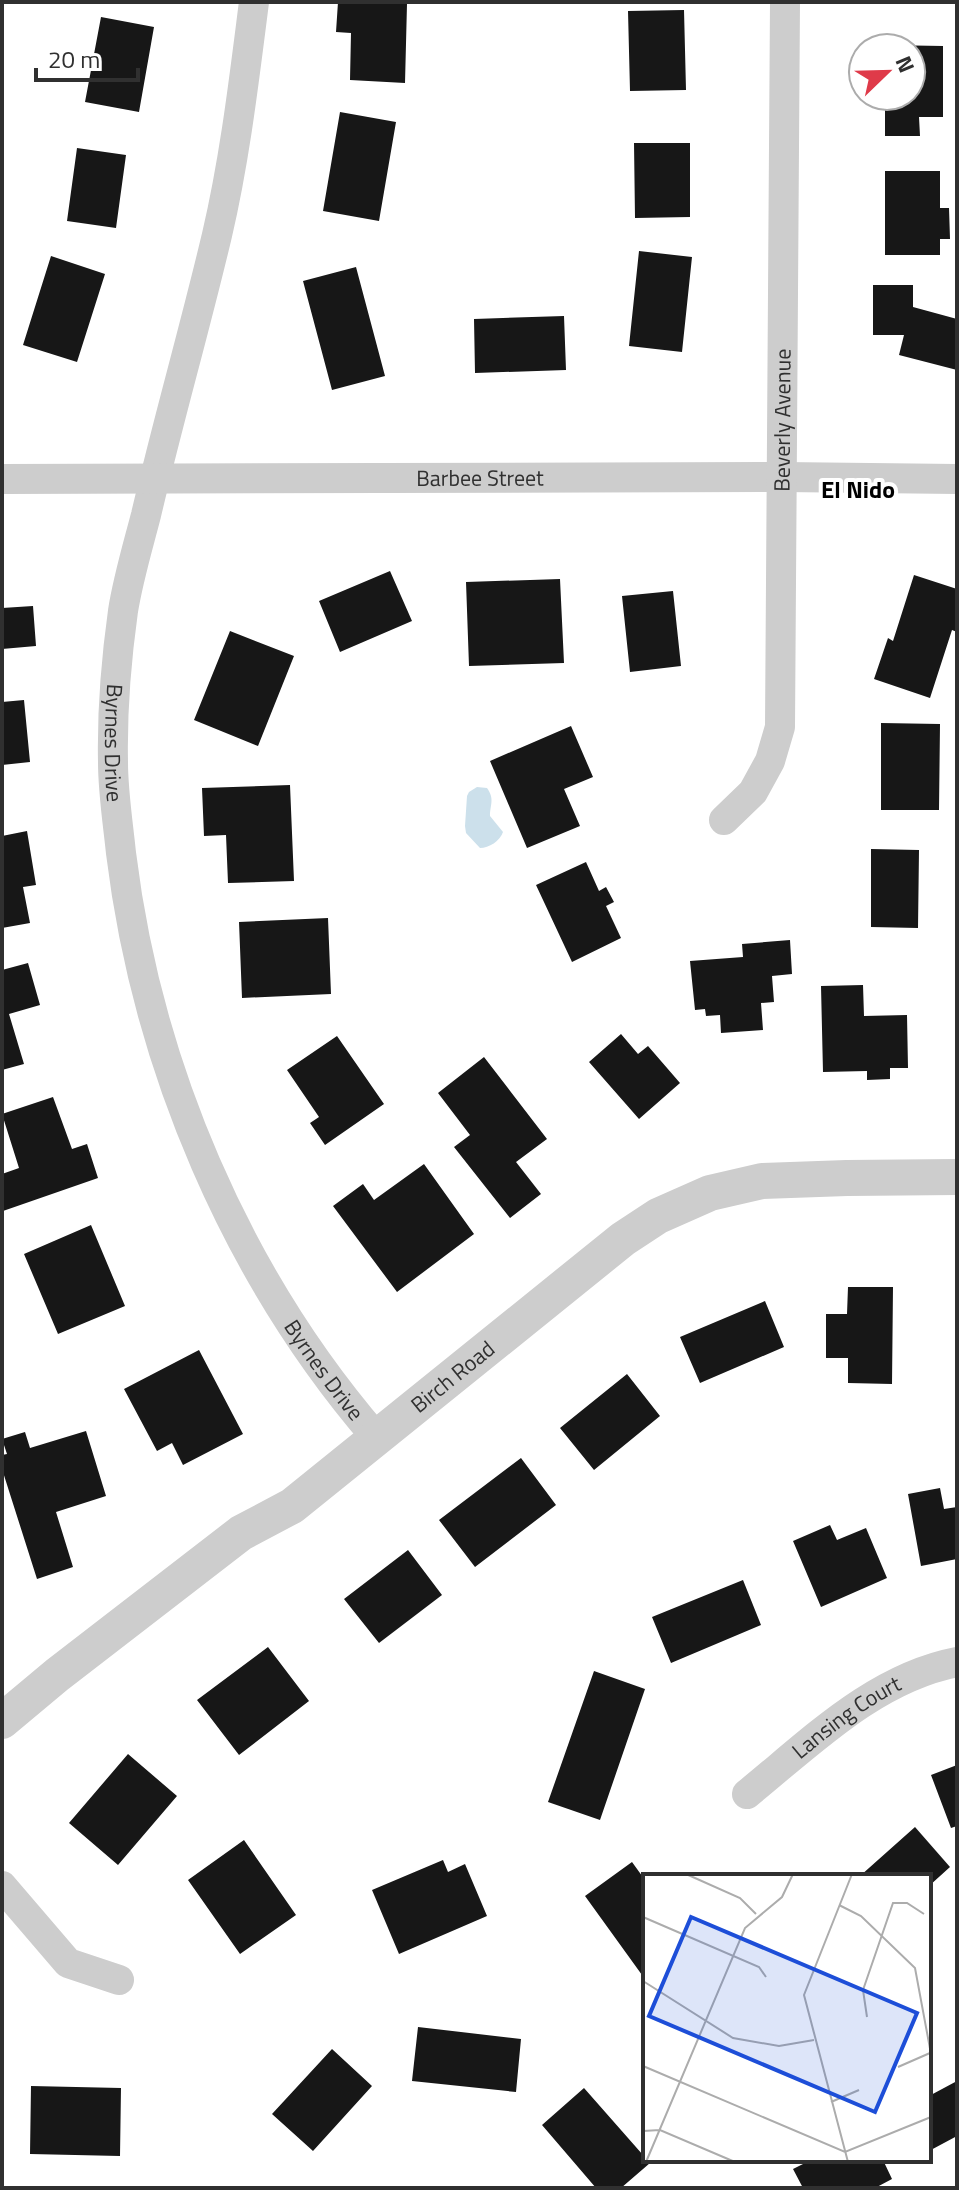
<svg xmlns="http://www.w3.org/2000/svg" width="959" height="2190" font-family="'Titillium Web',sans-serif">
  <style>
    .water { fill: #cce0eb }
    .building { fill: #171717 }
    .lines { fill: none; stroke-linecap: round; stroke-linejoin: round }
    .minor { stroke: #cdcdcd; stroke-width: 30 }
    .tertiary { stroke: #cdcdcd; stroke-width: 36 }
    .labels { text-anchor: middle; stroke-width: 8; stroke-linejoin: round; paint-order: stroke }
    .street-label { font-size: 22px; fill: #303030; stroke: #fff }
    .neighbourhood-label { font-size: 24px; font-weight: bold; fill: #000; stroke: #fff }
    .inset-road { fill: none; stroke: #acacac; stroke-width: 2 }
    .view { fill: #1d4ed8; fill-opacity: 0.15; stroke: #1d4ed8; stroke-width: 4 }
    .inset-edge { fill: none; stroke: #303030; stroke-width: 4 }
  </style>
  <rect width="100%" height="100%" fill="#fff"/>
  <path class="water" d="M477,787L487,788C495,799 490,805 490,816L503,832C500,841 489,848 480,848L466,833L465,826L467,796L469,792Z"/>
  <path class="building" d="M338,2L407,4L405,83L350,80L351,33L336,32Z
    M684,10L686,90L630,91L628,11Z
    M101,17L154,27L139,112L85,102Z
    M885,45L943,46V117H919L920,136H885V96H911V48H885Z
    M340,112L396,122L379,221L323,211Z
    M634,143H690V217L635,218Z
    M77,148L126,155L116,228L67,221Z
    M885,171H940V208H949L950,239H940V255H885Z
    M639,251L692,257L682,352L629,346Z
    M51,256L105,274L77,362L23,345Z
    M356,267L385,376L332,390L303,281Z
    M873,285H913V307L957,319V370L899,355L904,335H873Z
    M564,316L566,370L475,373L474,319Z
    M390,571L412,621L340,652L319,601Z
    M914,575L957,589V632L952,630L930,698L874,679L888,638L893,641Z
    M560,579L564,663L469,666L466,582Z
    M673,591L681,666L630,672L622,596Z
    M33,606L36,646L2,649V608Z
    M230,631L294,656L258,746L194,720Z
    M24,700L30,762L2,765V702Z
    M881,723L940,724L939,810H881Z
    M571,726L593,777L564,789L580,826L527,848L490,761Z
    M290,785L294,881L228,883L226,835L204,836L202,788Z
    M27,831L36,885L23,887L30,923L2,928V836Z
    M871,849L919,850L918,928L871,927Z
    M586,862L599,891L606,887L614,902L606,906L621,938L572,962L536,885Z
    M328,918L331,994L242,998L239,922Z
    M790,940L792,974L772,976L774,1002L761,1003L763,1030L721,1033L720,1015L706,1016L705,1009L695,1010L690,961L743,957L742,944Z
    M28,963L40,1005L9,1014L24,1064L2,1070V970Z
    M863,985L864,1016L907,1015L908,1068H890V1079L867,1080V1071L823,1072L821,986Z
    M621,1034L638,1054L648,1046L680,1083L639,1119L589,1062Z
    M337,1036L384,1104L325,1145L310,1123L319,1117L287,1070Z
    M484,1057L547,1139L516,1162L541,1194L510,1218L454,1147L470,1135L438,1093Z
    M53,1097L72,1149L87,1144L98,1178L3,1211L2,1174L19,1168L2,1114Z
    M424,1164L474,1234L397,1292L333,1206L363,1184L374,1200Z
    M91,1225L125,1306L58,1334L24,1254Z
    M848,1287H893L892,1384L848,1383V1358H826V1314H847Z
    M765,1301L784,1347L700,1383L680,1337Z
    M199,1350L243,1434L183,1465L172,1443L157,1451L124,1389Z
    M627,1374L660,1416L594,1470L560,1428Z
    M86,1431L106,1496L56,1512L73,1567L37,1579L2,1469V1455L7,1454L2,1439L25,1432L30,1448Z
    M521,1458L556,1505L475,1567L439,1520Z
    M940,1488L944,1509L957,1507V1559L921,1566L908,1494Z
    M830,1525L837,1540L866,1528L887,1578L821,1607L793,1541Z
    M408,1550L442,1595L379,1643L344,1599Z
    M743,1580L761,1625L671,1663L652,1617Z
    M268,1647L309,1701L239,1755L197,1700Z
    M594,1671L645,1689L600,1820L548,1802Z
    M128,1754L177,1796L118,1865L69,1823Z
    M957,1765V1826L951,1828L931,1775Z
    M915,1827L950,1867L929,1886V1876H860Z
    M244,1840L296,1915L240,1954L188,1880Z
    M443,1860L448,1872L465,1864L487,1916L399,1954L372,1890Z
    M632,1862L645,1880V1973L642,1975L585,1896Z
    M418,2027L521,2039L516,2092L412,2081Z
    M332,2049L372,2086L313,2151L272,2114Z
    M957,2081V2136L929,2151V2096Z
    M31,2086L121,2088L120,2156L30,2154Z
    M584,2088L650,2163L621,2188H596L542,2125Z
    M811,2160H883L892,2179L875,2188H803L793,2169Z"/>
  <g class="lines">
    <g class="minor">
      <path id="s1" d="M254,2C244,80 235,158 217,235C195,328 168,421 146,515C138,546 128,579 123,611C116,661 112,712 113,762C113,793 118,823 121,853C147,1065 236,1275 376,1437"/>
      <path id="s2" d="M2,479L783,477L957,479"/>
      <path id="s3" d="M724,820L753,792L770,761L780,727L785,2"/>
      <path id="s4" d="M747,1794C810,1743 874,1678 957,1662"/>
      <path d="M2,1886L68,1963L119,1980"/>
    </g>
    <path class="tertiary" id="s5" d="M2,1721L57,1675L241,1533L292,1506L623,1239L658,1216L710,1193L762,1181L847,1178L957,1177"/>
  </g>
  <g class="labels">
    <g class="street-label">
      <text dy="8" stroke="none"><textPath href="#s3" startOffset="418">Beverly Avenue</textPath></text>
      <text dy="8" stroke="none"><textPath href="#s2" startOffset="478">Barbee Street</textPath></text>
      <text dy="8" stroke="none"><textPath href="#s1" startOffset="756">Byrnes Drive</textPath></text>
      <text dy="8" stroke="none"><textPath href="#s1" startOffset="1428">Byrnes Drive</textPath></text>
      <text dy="8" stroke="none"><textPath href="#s5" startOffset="568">Birch Road</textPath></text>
      <text dy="8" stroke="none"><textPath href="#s4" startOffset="126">Lansing Court</textPath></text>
    </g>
    <g class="neighbourhood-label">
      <text x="858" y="498">El Nido</text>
    </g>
  </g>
  <g transform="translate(643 1874)">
    <rect width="288" height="288" fill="#fff"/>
    <path class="inset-road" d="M43,0L97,24L113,40M196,31L218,42L272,94L288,180M0,43L116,93L123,103M0,107L90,164L136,172L171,166M224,143L220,116L250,29H264L281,40M0,192L202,278L288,243M255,193L287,179M188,228L216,216M0,257L17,256L92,288M3,288L102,54L139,23L150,0M205,288L161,121L209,0"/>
    <path class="view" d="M48,43L274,139L232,238L6,142Z"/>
    <rect width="288" height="288" class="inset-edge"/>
  </g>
  <rect width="959" height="2190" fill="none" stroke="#303030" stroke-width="8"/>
  <g transform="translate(887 72) rotate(67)"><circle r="38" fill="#ffffff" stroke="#acacac" stroke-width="2"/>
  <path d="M0-6L14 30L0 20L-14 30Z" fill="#df3a49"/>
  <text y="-12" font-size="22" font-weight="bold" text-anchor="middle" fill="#303030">N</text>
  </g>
  <path d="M36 68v12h102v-12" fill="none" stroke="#303030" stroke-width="4"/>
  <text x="48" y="68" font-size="24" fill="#303030" stroke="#ffffff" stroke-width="6" paint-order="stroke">20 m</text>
</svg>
